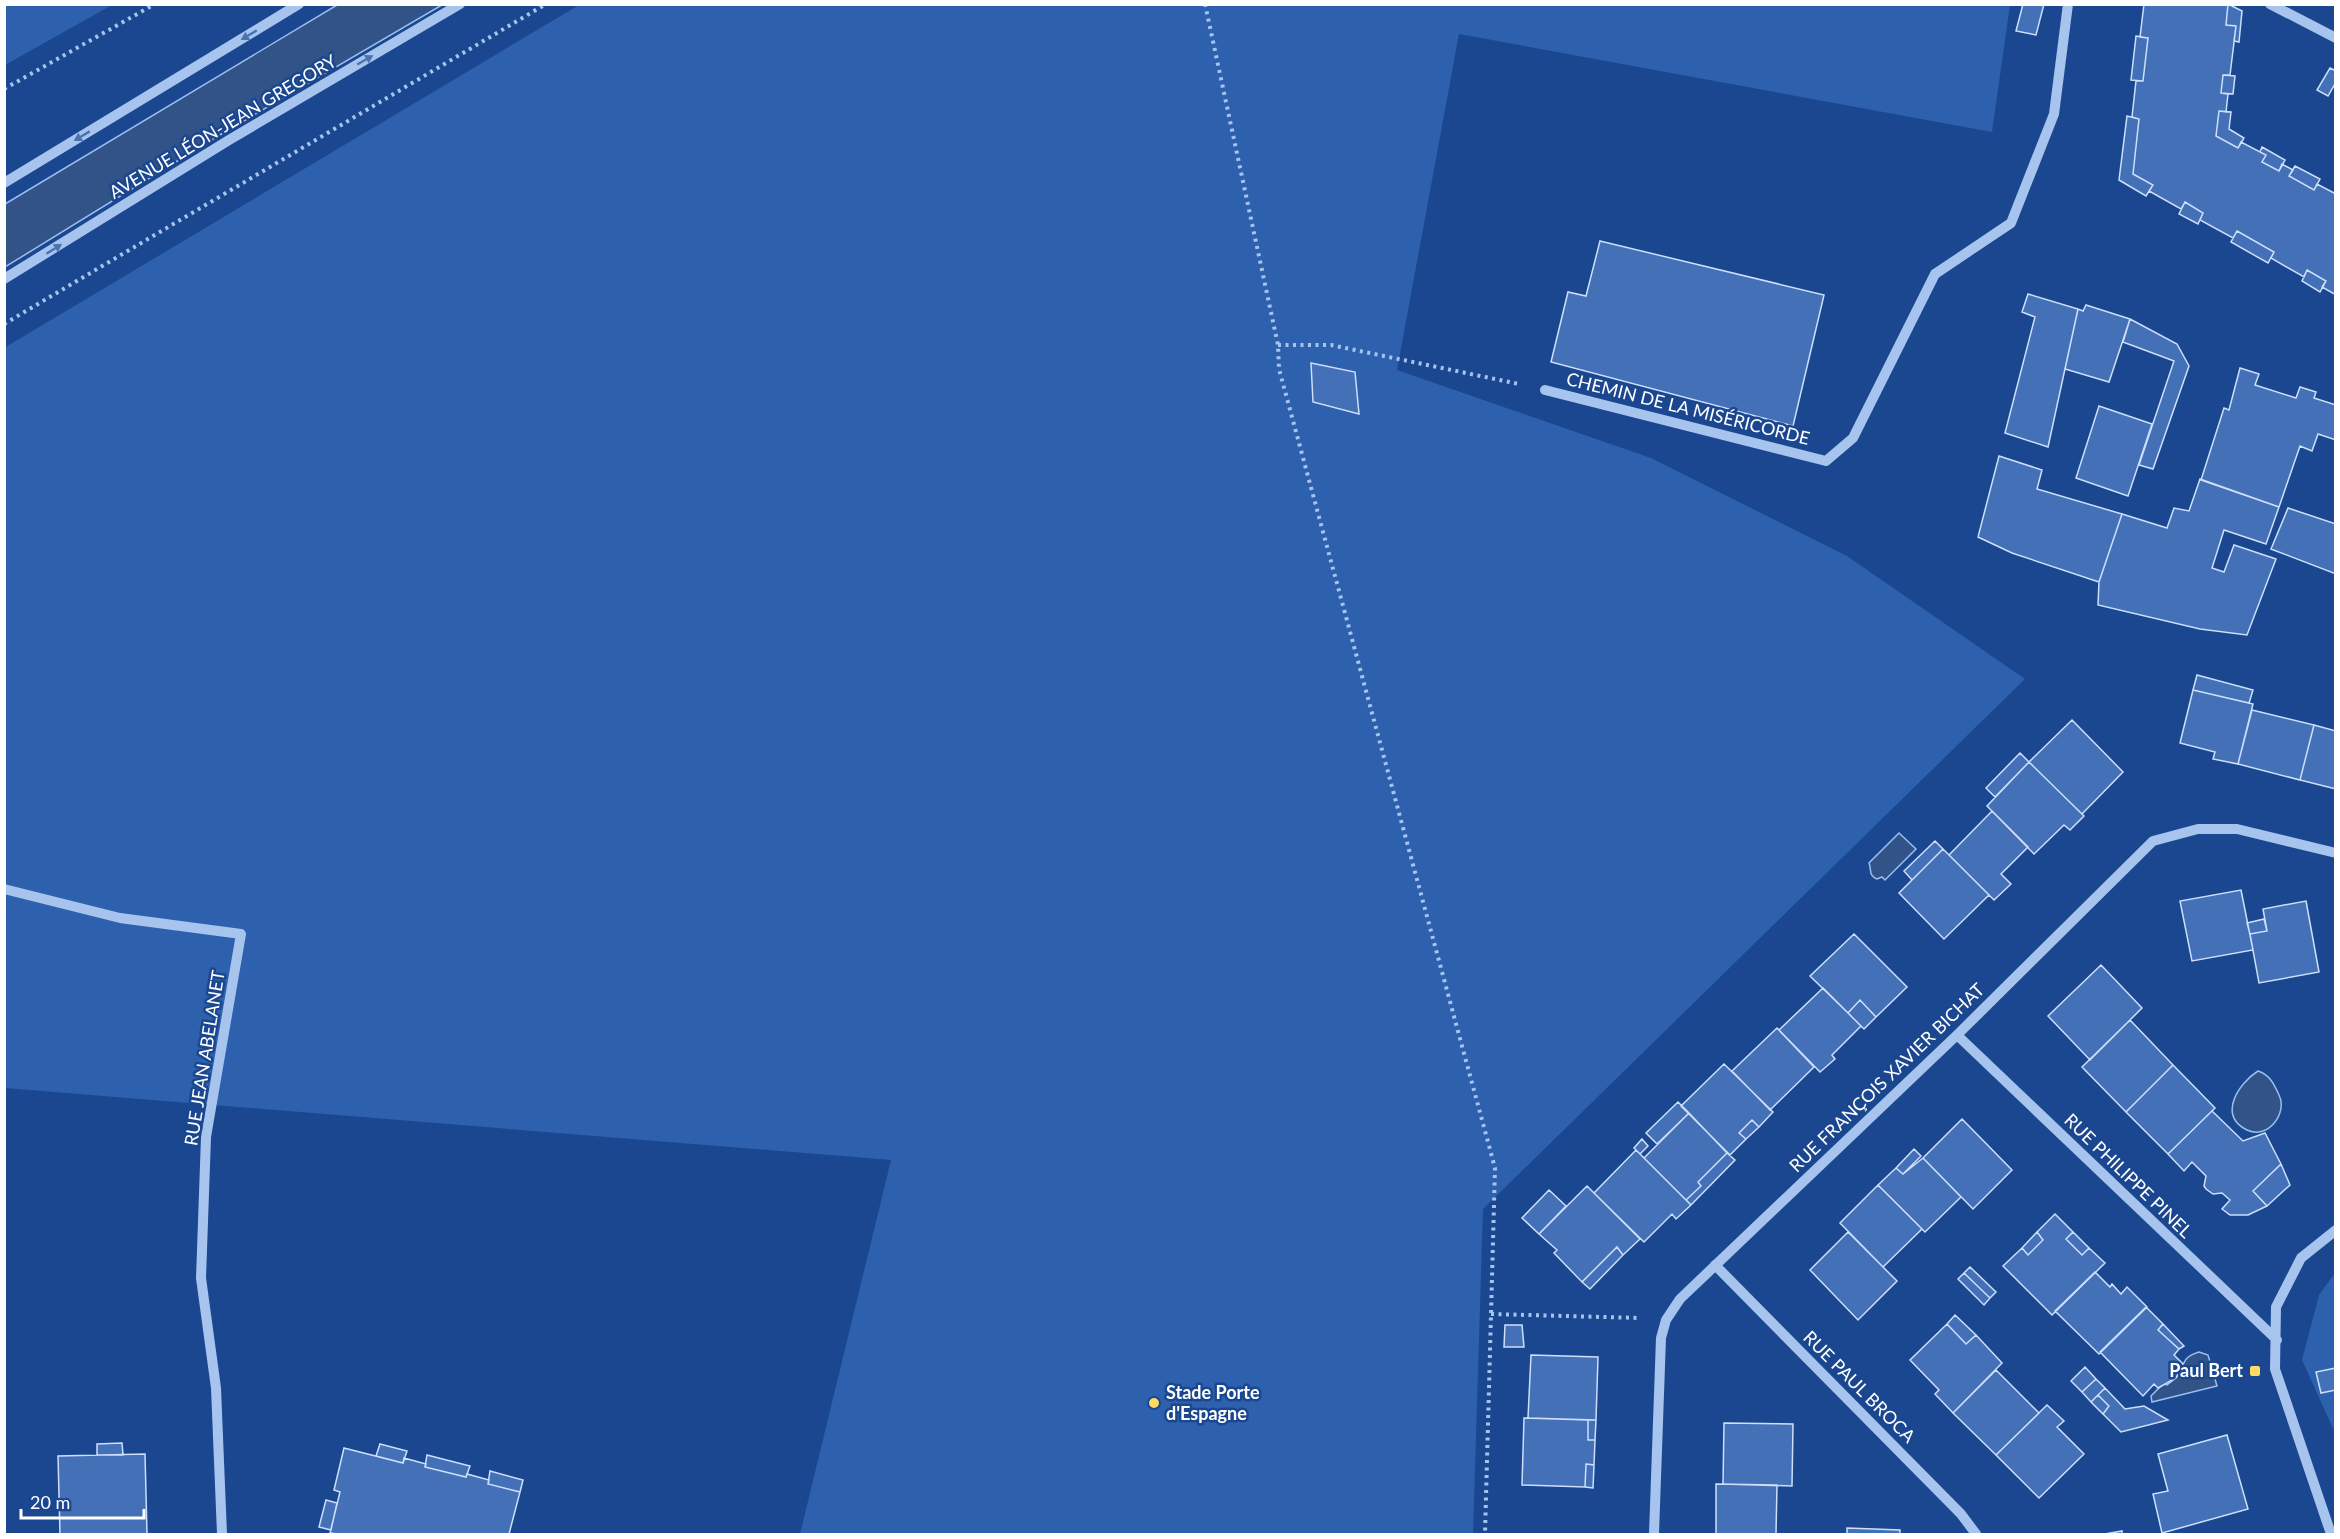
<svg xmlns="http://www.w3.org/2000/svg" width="2340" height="1539" font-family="Lato,sans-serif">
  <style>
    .green { fill: #2d60ad }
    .water { fill: #315387; stroke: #9abef0; stroke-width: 1.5 }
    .building { fill: #4370b7; stroke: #cddffa; stroke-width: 1.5 }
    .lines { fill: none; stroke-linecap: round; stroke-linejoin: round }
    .path { stroke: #a7c4ee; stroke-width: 4; stroke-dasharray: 3 4.5; stroke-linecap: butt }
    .minor { stroke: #a7c4ee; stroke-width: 10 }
    .oneway { fill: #4b73b0 }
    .poi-dot { fill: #ffda65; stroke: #1a478f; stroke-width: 2 }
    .labels { text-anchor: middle; stroke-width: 5; stroke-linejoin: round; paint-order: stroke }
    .street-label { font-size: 18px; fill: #fff; stroke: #1a478f }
    .poi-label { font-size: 18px; font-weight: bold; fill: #fff; stroke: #1a478f; text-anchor: end }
  </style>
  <rect width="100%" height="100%" fill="#1a478f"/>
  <path class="green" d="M5,4H112V5L5,65Z
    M579,5H2010L1992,132L1459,34L1397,370L1651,458L1847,556L2025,679L1483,1209L1473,1534H800L891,1160L5,1088L4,348Z
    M2335,1273V1433L2302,1360L2319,1295Z"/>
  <path class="water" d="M337,5H442L218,136L5,267V204Z
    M1899,833L1916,849L1885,880L1882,877L1877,879C1868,875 1872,871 1869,863Z
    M2258,1071C2270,1075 2274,1084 2279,1095C2288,1113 2268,1140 2247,1130C2217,1115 2239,1083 2258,1071Z
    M2199,1352L2208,1355L2217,1386L2152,1402L2151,1396L2164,1383L2167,1385C2170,1382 2177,1378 2179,1374C2185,1362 2183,1357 2199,1352Z"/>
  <path class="building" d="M2023,4H2044L2036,35L2016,31Z
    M2144,4H2228L2226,25L2236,26L2230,75H2223L2221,93L2228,94L2226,112L2219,111L2216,136L2238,148L2241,142L2266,155L2262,162L2279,171L2282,164L2293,170L2289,176L2314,190L2317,184L2336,194V295L2322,287L2326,281L2307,270L2304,277L2271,258L2274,252L2237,231L2233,238L2200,220L2203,213L2185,202L2181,209L2149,191L2153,185L2133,174L2139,119L2132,117L2136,81H2143L2148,38L2140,37Z
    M2228,4L2242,11L2239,42L2234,41L2236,26L2226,25Z
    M2136,36L2148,38L2143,81L2131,80Z
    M2330,68L2336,71V82L2328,96L2317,90Z
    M2223,75L2235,76L2233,94L2221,93Z
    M2219,111L2231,112L2229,129L2244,138L2238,148L2216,136Z
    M2127,116L2139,119L2133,174L2153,185L2146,196L2119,180Z
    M2262,147L2285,160L2279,171L2262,162L2266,155L2260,152Z
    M2295,166L2320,179L2314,190L2289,176Z
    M2185,202L2203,213L2198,224L2179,214Z
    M2237,231L2274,252L2268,263L2231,242Z
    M1600,241L1824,295L1793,426L1551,362L1568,292L1586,296Z
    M2307,270L2326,281L2320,292L2302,281Z
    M2028,294L2078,309L2048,447L2005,433L2035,317L2022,312Z
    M2086,305L2130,319L2109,382L2065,369L2078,309L2083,311Z
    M2130,319L2177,344L2189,366L2153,469L2139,465L2174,361L2123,342Z
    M1311,363L1355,372L1359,414L1313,402Z
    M2240,368L2259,374L2255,385L2296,398L2300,387L2316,392L2314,398L2336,405V440L2318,434L2312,451L2300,446L2279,507L2201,480L2224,408L2229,410Z
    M2099,406L2152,424L2128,496L2076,478Z
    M1999,456L2042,470L2037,489L2122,514L2099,582L2012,553L1978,537Z
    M2200,479L2279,507L2266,544L2224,530L2212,568L2224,572L2234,545L2276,559L2247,635L2200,629L2098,605L2099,582L2122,514L2167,528L2174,508L2189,511Z
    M2288,508L2336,524V574L2271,549Z
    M2197,675L2253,690L2249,703L2193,690Z
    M2193,690L2253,704L2238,764L2213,759L2215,752L2180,743Z
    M2252,710L2314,725L2300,780L2238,764Z
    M2072,720L2123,772L2082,814L2029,762Z
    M2314,725L2336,731V789L2300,780Z
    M2020,753L2029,762L1995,797L1986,788Z
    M2029,762L2084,816L2070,830L2064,825L2034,854L1987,806Z
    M1992,811L2028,847L2001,874L2011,884L1994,900L1949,855Z
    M1935,841L1943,849L1912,880L1904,871Z
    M1943,849L1989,895L1944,939L1899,893Z
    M2241,890L2253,950L2192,961L2180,901Z
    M2306,901L2319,972L2259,983L2250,934L2267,931L2263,909Z
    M2264,919L2267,931L2250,934L2247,923Z
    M1854,934L1907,987L1876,1017L1860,1000L1848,1013L1810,976Z
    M2101,965L2142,1008L2090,1060L2048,1016Z
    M1823,988L1861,1026L1832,1055L1835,1059L1820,1072L1779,1030Z
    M1860,1000L1876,1017L1864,1029L1848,1013Z
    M2130,1020L2173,1065L2126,1112L2082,1067Z
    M1777,1028L1814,1067L1770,1110L1732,1071Z
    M1724,1064L1773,1112L1759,1127L1752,1120L1739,1133L1746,1139L1730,1155L1681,1106Z
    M2173,1065L2215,1108L2168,1154L2126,1112Z
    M1678,1102L1689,1113L1657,1144L1646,1133Z
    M2212,1111L2243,1141L2265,1133L2281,1164L2253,1191L2267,1206L2248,1215H2230L2222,1209L2230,1200L2222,1193L2213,1194L2206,1189L2204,1186L2206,1176L2192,1162L2184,1171L2168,1154Z
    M1689,1113L1727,1153L1698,1182L1701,1186L1686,1200L1644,1158Z
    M1962,1119L2012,1170L1973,1209L1923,1158Z
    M1752,1120L1759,1127L1746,1139L1739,1133Z
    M1642,1139L1648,1146L1640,1154L1634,1148Z
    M1914,1149L1921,1156L1903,1174L1896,1168Z
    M1636,1150L1691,1205L1676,1219L1672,1214L1644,1242L1594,1193Z
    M1727,1153L1735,1160L1691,1205L1686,1200L1701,1186L1698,1182Z
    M1923,1158L1961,1197L1925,1232L1878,1185L1896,1168L1903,1174Z
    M2281,1164L2290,1185L2267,1206L2253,1191Z
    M1878,1185L1922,1229L1883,1267L1840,1223Z
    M1587,1186L1640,1239L1623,1255L1617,1247L1582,1282L1554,1253L1557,1250L1539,1234Z
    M1549,1190L1566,1206L1539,1234L1522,1218Z
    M2055,1214L2073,1232L2066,1239L2082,1255L2089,1248L2105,1263L2052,1315L2003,1266L2022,1248L2028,1255L2043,1240L2037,1232Z
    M1848,1232L1897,1281L1858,1320L1810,1270Z
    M2037,1232L2043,1240L2028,1255L2022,1248Z
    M2073,1232L2089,1248L2082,1255L2066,1239Z
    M1617,1247L1623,1255L1590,1289L1582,1282Z
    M1970,1267L1996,1292L1990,1298L1964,1273Z
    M2095,1272L2110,1287L2112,1284L2121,1294L2127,1287L2147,1307L2099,1354L2055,1311Z
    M1964,1273L1990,1298L1984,1305L1958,1279Z
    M2146,1307L2163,1324L2158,1330L2179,1349L2174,1355L2183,1364L2176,1378L2158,1388L2154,1384L2143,1396L2100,1352Z
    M1955,1315L1976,1335L1966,1344L1947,1324Z
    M1947,1324L1966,1344L1976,1335L2002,1363L1953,1413L1935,1394L1939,1390L1910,1360Z
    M2163,1324L2184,1346L2179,1349L2158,1330Z
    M1505,1325H1522L1524,1347H1504Z
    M1531,1355L1598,1357L1596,1420L1528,1418Z
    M2085,1367L2096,1379L2082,1392L2071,1381Z
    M2336,1368V1390L2321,1393L2316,1372Z
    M1996,1370L2039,1413L1996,1455L1953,1413Z
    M2096,1379L2105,1388L2091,1402L2082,1392Z
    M2105,1388L2125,1409L2144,1406L2168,1420L2121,1432L2103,1414L2109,1406L2098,1395Z
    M2098,1395L2109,1406L2103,1414L2091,1402Z
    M2047,1405L2064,1421L2057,1427L2084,1454L2039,1498L1996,1455Z
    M1524,1418L1588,1420V1440H1595L1594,1465L1586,1464L1585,1487L1522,1485Z
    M1588,1420H1596L1595,1440H1588Z
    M1724,1423L1793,1424L1792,1486L1723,1484Z
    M2227,1435L2248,1509L2162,1533L2153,1494L2168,1491L2158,1454Z
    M122,1443L123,1455H97V1444Z
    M380,1444L407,1451L403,1463L376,1456Z
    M344,1448L403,1463L404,1458L426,1464L425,1467L466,1477L467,1474L489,1480L488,1484L520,1492L509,1534H338L330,1533L340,1492L334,1490Z
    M145,1454L147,1534H60L58,1456Z
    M427,1455L470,1466L466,1477L425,1467Z
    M1586,1464L1594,1465L1593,1488L1585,1487Z
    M490,1471L523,1480L520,1492L488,1484Z
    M1716,1484L1777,1485L1776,1534H1716Z
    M326,1500L337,1503L331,1530L319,1527Z
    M1847,1528L1900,1530V1534H1847Z
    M2122,1531V1534H2105Z"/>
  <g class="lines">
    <path class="path" d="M1205,4L1278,345L1279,369L1495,1168L1485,1534
      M4,89L155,4
      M4,324L546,4
      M1278,345H1331L1519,384
      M1491,1314L1640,1318"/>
    <path class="minor" d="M2270,4L2336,38
      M4,183L299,4
      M4,279L229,140L460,4
      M1545,390L1826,461L1853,438L1935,274L2011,223L2054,114L2068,4
      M4,889L120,918L241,934L206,1137L201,1278L216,1388L222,1534
      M1957,1035L2277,1340
      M1715,1265L1961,1514L1976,1534
      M1654,1534L1661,1338L1666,1320L1680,1299L1957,1035L2153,841L2198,829H2237L2336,853
      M2331,1534L2275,1369L2276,1307L2301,1258L2336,1230"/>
  </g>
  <defs><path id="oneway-solid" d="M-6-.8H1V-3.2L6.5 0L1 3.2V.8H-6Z" transform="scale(1.5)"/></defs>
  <g class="oneway">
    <use href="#oneway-solid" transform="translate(249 35) rotate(149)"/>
    <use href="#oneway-solid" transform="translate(365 60) rotate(-30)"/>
    <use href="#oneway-solid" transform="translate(82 136) rotate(149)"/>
    <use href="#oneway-solid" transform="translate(54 249) rotate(-32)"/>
  </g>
  <g class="poi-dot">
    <rect x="2249" y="1365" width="12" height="12" rx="3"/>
    <circle cx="1154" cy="1403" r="6"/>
  </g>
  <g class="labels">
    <g class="street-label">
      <text transform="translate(223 127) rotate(-31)" y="6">AVENUE LÉON-JEAN GREGORY</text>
      <text transform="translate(1688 409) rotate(14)" y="6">CHEMIN DE LA MISÉRICORDE</text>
      <text transform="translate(205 1058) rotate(-81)" y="6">RUE JEAN ABELANET</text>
      <text transform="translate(1887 1078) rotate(-44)" y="6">RUE FRANÇOIS XAVIER BICHAT</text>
      <text transform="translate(2128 1176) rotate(44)" y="6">RUE PHILIPPE PINEL</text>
      <text transform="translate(1859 1387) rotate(45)" y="6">RUE PAUL BROCA</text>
    </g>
    <g class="poi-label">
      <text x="2243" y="1377">Paul Bert</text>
      <text x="1166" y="1399" text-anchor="start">Stade Porte<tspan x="1166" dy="21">d'Espagne</tspan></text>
    </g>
  </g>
  <rect width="2340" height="1539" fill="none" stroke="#ffffff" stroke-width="12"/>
  <path d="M21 1509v9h123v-9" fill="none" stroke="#ffffff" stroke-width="3"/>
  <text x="30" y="1509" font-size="18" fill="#ffffff" stroke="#1a478f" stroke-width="4.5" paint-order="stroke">20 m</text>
</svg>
